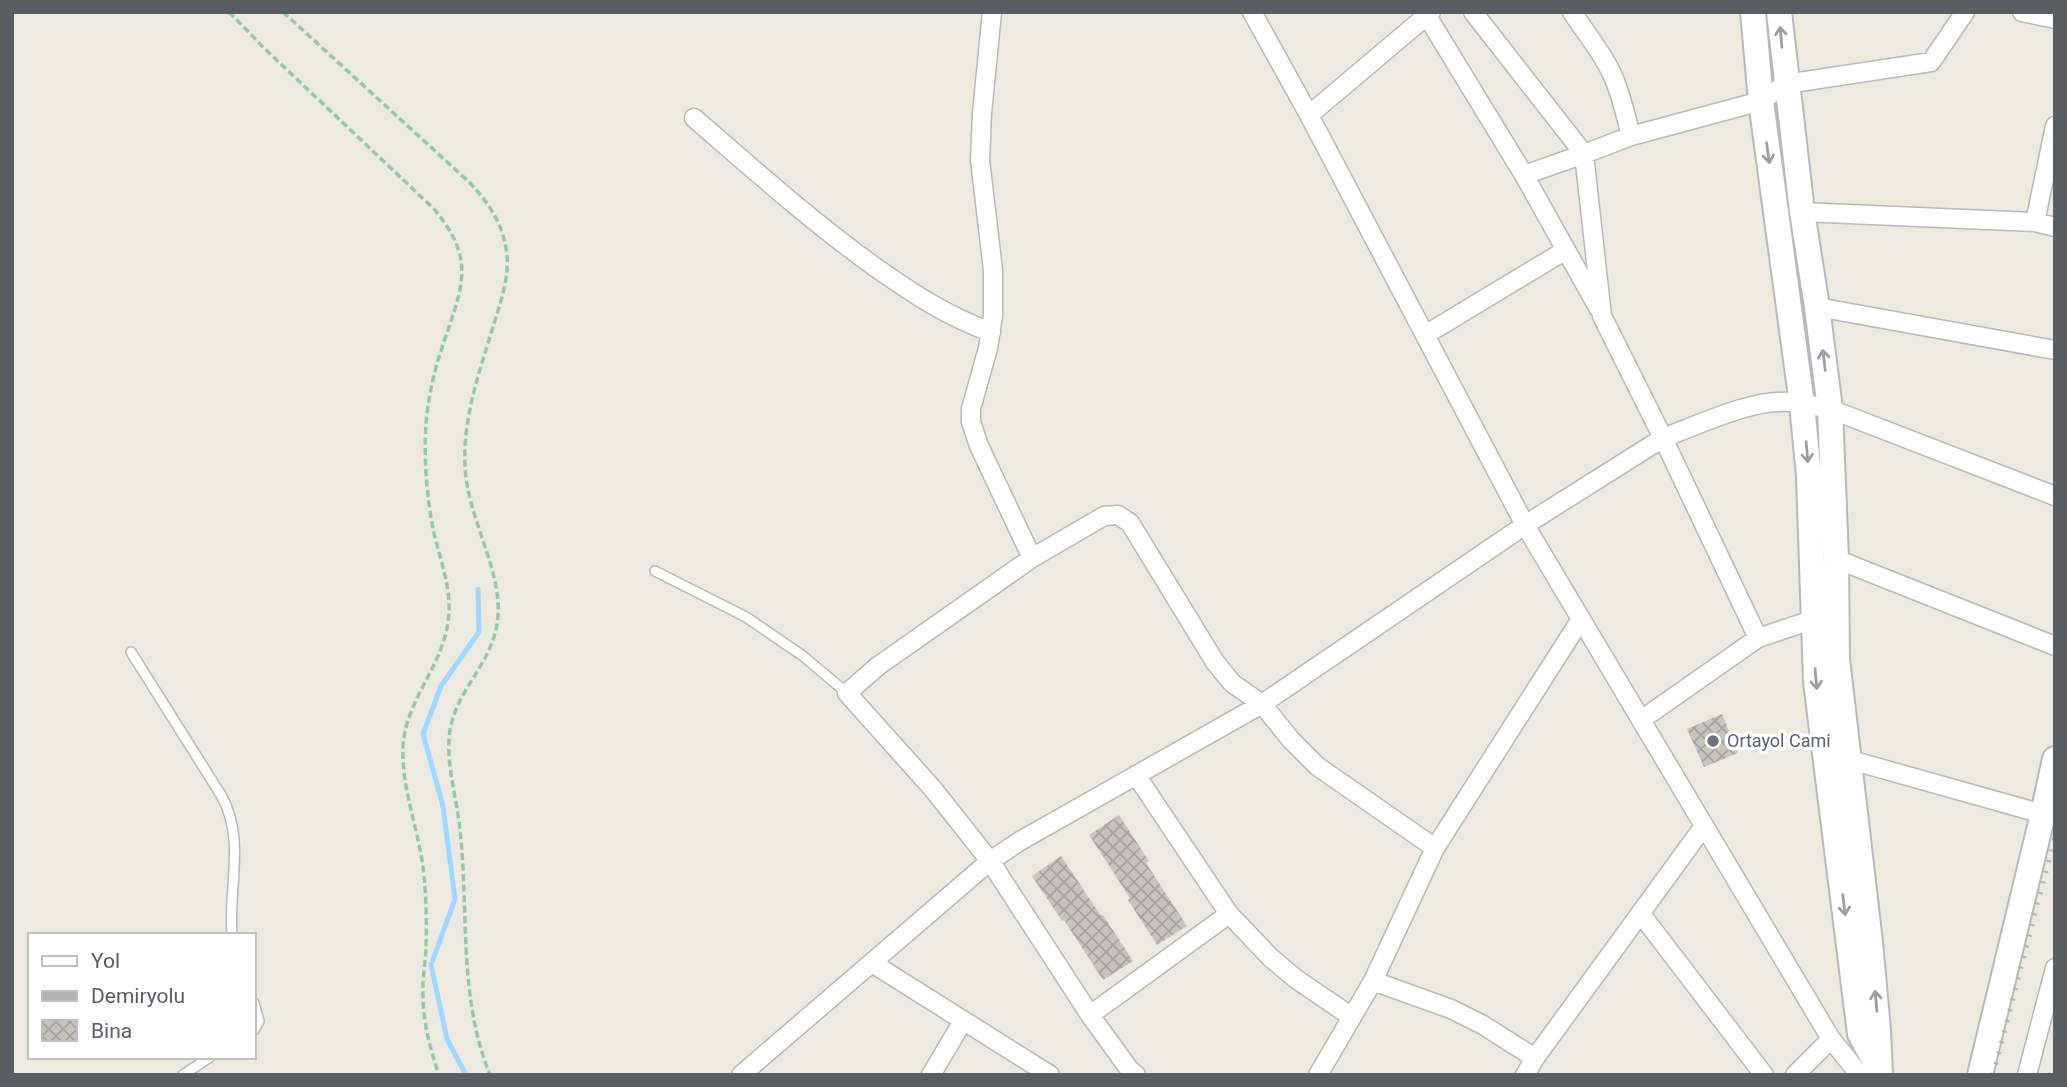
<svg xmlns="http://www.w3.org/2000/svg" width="2067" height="1087" font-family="Roboto,sans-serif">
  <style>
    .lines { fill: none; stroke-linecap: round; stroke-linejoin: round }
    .stream { stroke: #a0d7ff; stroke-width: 5 }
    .building { fill: url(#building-cross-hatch) }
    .lane-casing { stroke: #b4b8bc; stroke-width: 12 }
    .street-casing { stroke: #b4b8bc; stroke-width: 21 }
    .secondary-casing { stroke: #b5b9be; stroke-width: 28 }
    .path { stroke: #97c6a4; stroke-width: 3.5; stroke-dasharray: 7 3.5; stroke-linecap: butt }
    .lane { stroke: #fff; stroke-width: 9 }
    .street { stroke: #fff; stroke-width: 18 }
    .secondary { stroke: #fff; stroke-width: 24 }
    .rail { stroke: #b1b2b3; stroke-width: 5; stroke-dasharray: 2 9; stroke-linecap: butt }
    .oneway { stroke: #9c9ea1 }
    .worship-dot { fill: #6b7280; stroke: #fff; stroke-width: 2.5 }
    .labels { text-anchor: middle; stroke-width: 7; stroke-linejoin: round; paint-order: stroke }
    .worship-label { font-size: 18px; fill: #5b616d; stroke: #fff; text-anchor: start }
  </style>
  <defs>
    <pattern id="building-cross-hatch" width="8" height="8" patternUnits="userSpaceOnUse" patternTransform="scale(1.75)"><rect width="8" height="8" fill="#c8c5bf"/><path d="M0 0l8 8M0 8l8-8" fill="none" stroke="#a5a39f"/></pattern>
  </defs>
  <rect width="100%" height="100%" fill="#edeae2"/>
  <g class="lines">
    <path class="stream" d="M466,1075L447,1039L431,965L455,899L443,806L423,734L441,686L479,632L478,589"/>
  </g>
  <path class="building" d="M1722,714L1738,753L1704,767L1687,729Z
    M1119,815L1149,861L1146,863L1187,926L1157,945L1128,900L1130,898L1089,835Z
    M1061,856L1101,916L1103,915L1133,961L1103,980L1064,920L1062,921L1032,876Z"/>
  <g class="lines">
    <g class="lane-casing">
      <path id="lane" d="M655,571L746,617L803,656L847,693
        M131,652L221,795C246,839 228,887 232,935
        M254,1003L259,1021L254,1030
        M183,1075L210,1057"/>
    </g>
    <g class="street-casing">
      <path id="street" d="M992,12L982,113L980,160L993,270V316L988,348L971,409V422L979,446L1032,558
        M1252,12L1309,115L1525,525L1831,1039L1860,1075
        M1473,12L1584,154L1524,175
        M1572,12C1585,32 1601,51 1611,72C1621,92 1625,114 1631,136
        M1965,12L1931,62L1786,84L1761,101L1631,136L1584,154L1602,316L1663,438C1701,424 1751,399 1791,402C1804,403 1817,406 1830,409L2055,496
        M2022,12L2055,19
        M1427,16L1524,175L1599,309
        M1309,115L1431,12
        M694,118C753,169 811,221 875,267C912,293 948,317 991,332
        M1802,212L2035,222L2055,227
        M2035,222L2055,126
        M1817,307L2055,350
        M1425,335L1566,250
        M1836,559L2055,646
        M1641,720L1758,638L1812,620
        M1847,759L2043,814
        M1136,775L1229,914L1271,958L1296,979L1352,1017
        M1641,914L1764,1075
        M872,963L1050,1075
        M1373,981L1451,1009L1483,1025L1535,1058
        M1090,1015L1229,914
        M741,1075L990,861L1020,841L1262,704L1525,525L1663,438L1758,638
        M931,1075L963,1021
        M1136,1075L1129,1069L1090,1015L990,861L933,789L847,693L878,666L1032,558L1104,516L1118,515L1130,523L1215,662L1232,683L1262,704L1291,740L1317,766L1435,848
        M1318,1075L1373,981L1435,848L1581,619
        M1525,1075L1535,1058L1704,826
        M1795,1075L1831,1039
        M2027,1075L2055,968"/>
    </g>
    <g class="secondary-casing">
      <path id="secondary" d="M1753,12L1761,101L1802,404L1809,476L1816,682L1860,1034L1877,1065
        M1779,12L1802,212L1817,307L1830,409L1836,559L1837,659L1870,942L1878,1030L1880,1075
        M1980,1075L2043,814L2055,759"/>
    </g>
    <path class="path" d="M229,12L265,49L434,209C480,263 459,293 441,351C434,371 430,392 427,413C423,452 426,491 433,529C440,560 453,591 448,622C442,667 406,700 403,746C401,790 420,832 424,876C426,898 427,922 426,945C426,959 423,973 423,987C422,1017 429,1046 439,1075
      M283,12L469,182C489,203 504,225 507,255C509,280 500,304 493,327C479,373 463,417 465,466C467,517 501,567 498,615C495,663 458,685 450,730C445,764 457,797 460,830C469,912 458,996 490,1075"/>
    <use href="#lane" class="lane"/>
    <use href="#street" class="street"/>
    <use href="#secondary" class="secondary"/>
    <path class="rail" d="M1993,1075L2055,837"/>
  </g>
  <defs><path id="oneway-shaft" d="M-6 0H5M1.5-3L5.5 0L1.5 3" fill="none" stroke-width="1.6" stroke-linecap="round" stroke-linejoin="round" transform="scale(1.75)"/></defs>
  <g class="oneway">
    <use href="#oneway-shaft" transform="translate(1781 37) rotate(-95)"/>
    <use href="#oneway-shaft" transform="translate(1768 153) rotate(82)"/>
    <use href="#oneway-shaft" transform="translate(1824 360) rotate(-97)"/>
    <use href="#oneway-shaft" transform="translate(1807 452) rotate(85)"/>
    <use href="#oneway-shaft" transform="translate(1816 679) rotate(85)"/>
    <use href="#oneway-shaft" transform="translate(1844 905) rotate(83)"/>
    <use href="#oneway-shaft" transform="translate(1876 1001) rotate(-95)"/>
  </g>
  <circle class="worship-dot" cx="1713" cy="741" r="7"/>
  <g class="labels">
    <g class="worship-label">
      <text x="1727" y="747">Ortayol Cami</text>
    </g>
  </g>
  <rect width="2067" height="1087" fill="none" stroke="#5a5e63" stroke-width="28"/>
  <rect x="28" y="933" width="228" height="126" fill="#ffffff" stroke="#bdbfc1" stroke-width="2"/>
  <rect x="42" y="956" width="35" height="10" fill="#ffffff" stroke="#bdbfc1" stroke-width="2"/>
  <text x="91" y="968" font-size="21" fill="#5a5e63">Yol</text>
  <rect x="42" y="991" width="35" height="10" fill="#b1b2b3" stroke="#bdbfc1" stroke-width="2"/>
  <text x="91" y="1003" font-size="21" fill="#5a5e63">Demiryolu</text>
  <rect x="42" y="1020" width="35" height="21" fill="url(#building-cross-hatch)" stroke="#bdbfc1" stroke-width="2"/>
  <text x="91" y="1038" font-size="21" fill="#5a5e63">Bina</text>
</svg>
